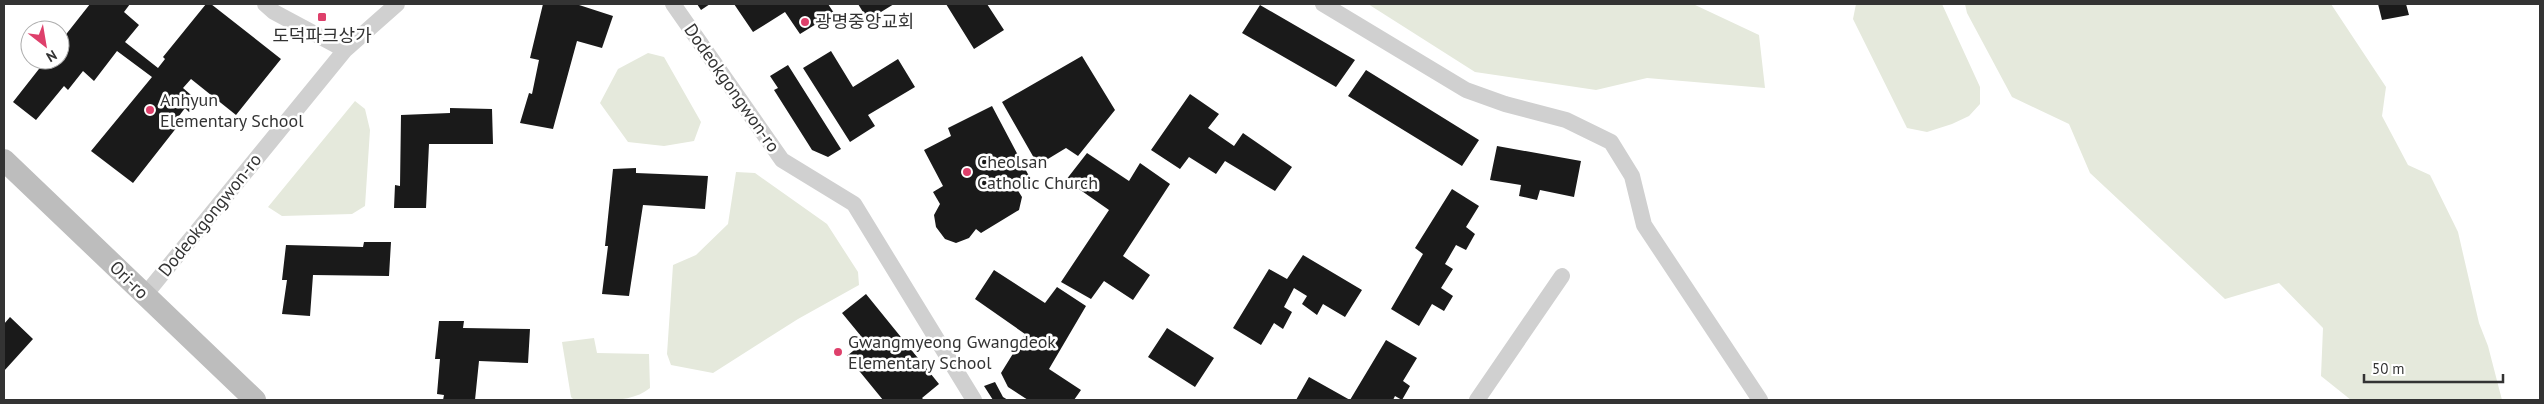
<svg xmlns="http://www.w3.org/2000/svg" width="2544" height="404" font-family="'PT Sans','Noto Sans KR',sans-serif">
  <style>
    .green { fill: #e5e9dc }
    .building { fill: #1a1a1a }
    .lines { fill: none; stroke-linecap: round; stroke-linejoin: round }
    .street { stroke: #d0d0d0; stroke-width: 16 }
    .secondary { stroke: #bdbdbd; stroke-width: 22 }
    .poi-dot { fill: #de406b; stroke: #fff; stroke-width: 2 }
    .labels { text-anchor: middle; stroke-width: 5; stroke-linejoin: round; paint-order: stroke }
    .poi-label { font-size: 18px; fill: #333; stroke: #fff; text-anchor: start }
    .street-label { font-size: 18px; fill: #333; stroke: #fff }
  </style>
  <rect width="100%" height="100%" fill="#fff"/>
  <path class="green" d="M1368,4H1693L1759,35L1765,88L1647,78L1596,90L1475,72Z
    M1856,4H1942L1980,87V104L1969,116L1952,124L1927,132L1907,128L1853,19Z
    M1965,4H2331L2386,87L2382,116L2408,165L2430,175L2458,232L2479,323L2488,346L2502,400H2351L2321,376L2323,328L2279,283L2225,299L2090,173L2069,124L2012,97L1967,13Z
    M648,53L664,57L701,122L694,141L664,146L628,142L600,103L618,69Z
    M355,101L365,109L370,130L365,206L352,214L282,216L268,207Z
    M736,172L755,173L827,224L858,272L859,285L798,319L713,373L671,365L667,354L673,265L696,255L728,224Z
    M594,338L597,353L649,354L650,388C631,404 599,400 574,400L571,397L562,342Z"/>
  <path class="building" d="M90,4H130L124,12L139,25L125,42L158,68L165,59L163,57L206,4H211L281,59L236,115L191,79L183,88L198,101L189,112L185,108L173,124L177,127L133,183L91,151L152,77L117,51L94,81L83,71L68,90L64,86L36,120L13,102L46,60H60V42Z
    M543,4H576L613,16L602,48L577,41L553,129L520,123L529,93L532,94L539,60L530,58Z
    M697,4H710L701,10Z
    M734,4H828L834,13L800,34L785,12L753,32Z
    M858,4H894L868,20Z
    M946,4H987L1004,30L974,49Z
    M2378,4H2406L2409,15L2382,20Z
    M1260,5L1355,60L1336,87L1242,33Z
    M831,51L853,87L898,59L915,87L868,115L875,126L850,142L803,68Z
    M1082,56L1115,110L1078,156L1066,148L1038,165L1002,102Z
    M788,65L841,149L828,157L812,150L774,90L778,88L770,76Z
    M1366,70L1479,140L1462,166L1348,96Z
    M1190,94L1219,114L1208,128L1234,146L1243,133L1292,167L1275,191L1225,161L1216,174L1189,157L1180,169L1151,150Z
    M992,106L1030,178L1015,186L1022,197L1019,210L981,233L976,229L969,238L956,243L945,239L936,227L934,215L940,204L933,192L943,186L924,150L951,136L948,128Z
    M450,108L492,109L493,144H429L426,208H394L395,185L400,186L401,115L450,113Z
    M1497,146L1581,161L1574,197L1540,190L1537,200L1519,196L1521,185L1490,180Z
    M1087,153L1129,181L1140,163L1170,184L1123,256L1150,275L1133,300L1104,281L1091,299L1061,282L1109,210L1066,180Z
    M636,168V173L708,176L705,209L643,205L629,296L602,294L608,246H605L613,169Z
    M1452,189L1479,206L1466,227L1475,234L1466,250L1456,245L1445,264L1453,269L1441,288L1453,296L1444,311L1432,304L1419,326L1391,309L1423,254L1415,248Z
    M364,242H391L389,276L313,275L310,316L282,314L287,280H282L286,245L363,247Z
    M1303,255L1362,290L1345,317L1323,304L1317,315L1302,304L1307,296L1294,288L1284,307L1292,312L1283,329L1274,323L1261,345L1233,328L1269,269L1287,279Z
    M994,270L1045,303L1057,287L1086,306L1049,369L1081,390L1074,400H1028L1008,387L1001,373L1025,334L975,299Z
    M866,294L939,384L922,398L924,400H883L847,356L865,341L842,313Z
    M10,317L33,339L4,371V324Z
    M439,321H464L463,328L530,329L528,363L479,361L475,400H443L444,395L437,394L440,359H435Z
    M1167,328L1214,358L1195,387L1148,357Z
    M1386,340L1417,358L1403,381L1410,386L1402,400L1395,396L1393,400H1350Z
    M1309,377L1350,400H1296Z
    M995,382L1003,397L1008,400H993L984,386Z"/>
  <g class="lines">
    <path class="street" d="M265,4L274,12L345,50
      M673,4L782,160L854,204L974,400
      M1323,4L1466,90L1505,104L1566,120L1611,142L1632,176L1644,225L1760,400
      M145,295L345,50L397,4
      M1477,400L1562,276"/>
    <path class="secondary" d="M4,160L255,400"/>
  </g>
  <g class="poi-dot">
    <rect x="317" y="12" width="10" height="10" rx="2.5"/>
    <circle cx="805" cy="22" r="5"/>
    <circle cx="150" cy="110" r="5"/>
    <circle cx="967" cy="172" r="5"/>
    <circle cx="838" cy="352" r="5"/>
  </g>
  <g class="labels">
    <g class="poi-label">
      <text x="815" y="28">광명중앙교회</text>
      <text x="322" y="42" text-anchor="middle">도덕파크상가</text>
      <text x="160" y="106">Anhyun<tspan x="160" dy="21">Elementary School</tspan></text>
      <text x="977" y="168">Cheolsan<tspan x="977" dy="21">Catholic Church</tspan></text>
      <text x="848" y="348">Gwangmyeong Gwangdeok<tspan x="848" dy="21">Elementary School</tspan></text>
    </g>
    <g class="street-label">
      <text transform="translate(732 88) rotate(55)" y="6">Dodeokgongwon-ro</text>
      <text transform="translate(210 215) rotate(-51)" y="6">Dodeokgongwon-ro</text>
      <text transform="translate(129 280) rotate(44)" y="6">Ori-ro</text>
    </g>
  </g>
  <rect width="2544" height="404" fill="none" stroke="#333333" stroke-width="10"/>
  <g transform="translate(45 45) rotate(149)"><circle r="24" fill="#ffffff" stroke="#adadad"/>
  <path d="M0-4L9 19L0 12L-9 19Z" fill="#de406b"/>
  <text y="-8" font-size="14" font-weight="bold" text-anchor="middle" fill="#333333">N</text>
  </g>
  <path d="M2364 374v8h139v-8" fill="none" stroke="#333333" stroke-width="2.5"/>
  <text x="2372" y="374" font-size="15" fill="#333333" stroke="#ffffff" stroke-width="4" paint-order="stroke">50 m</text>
</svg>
